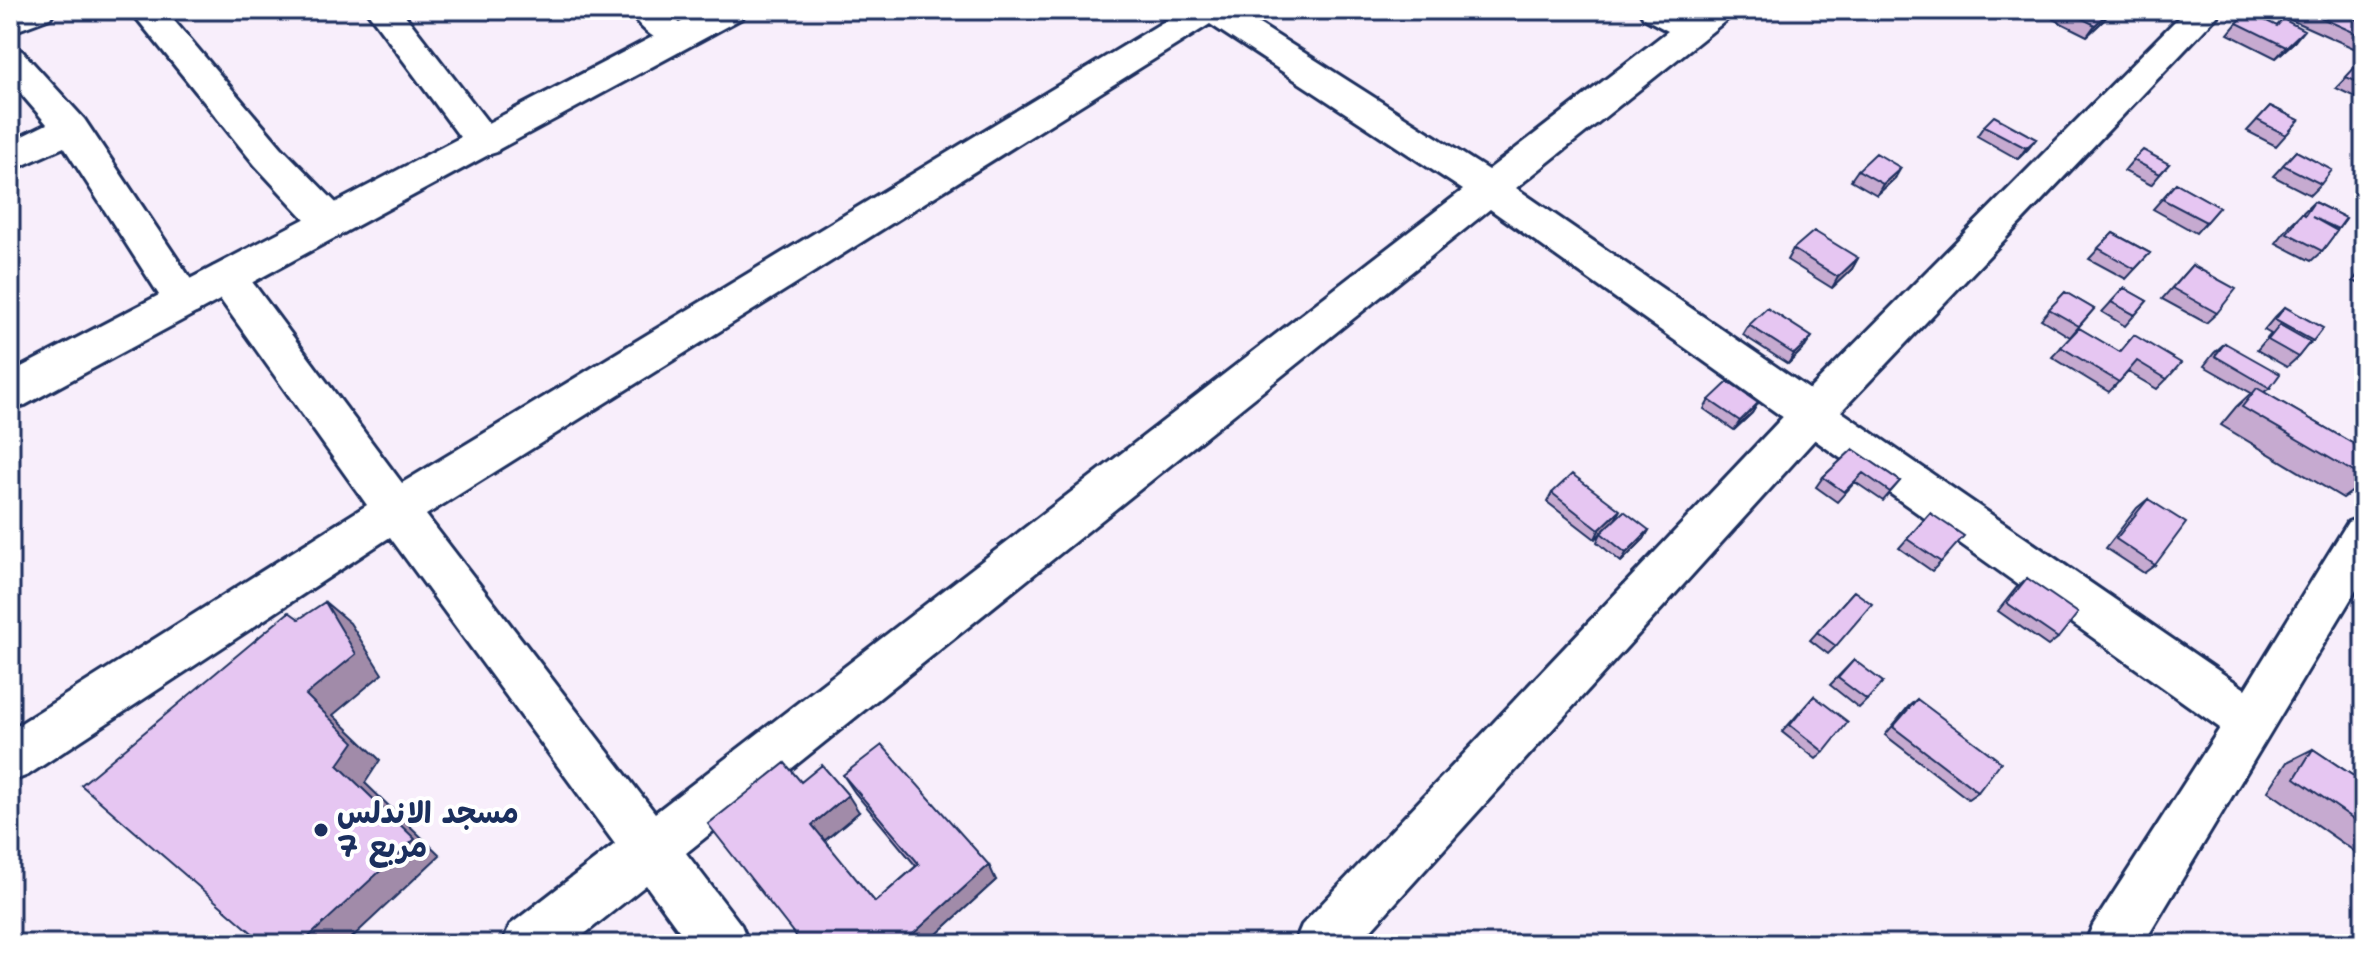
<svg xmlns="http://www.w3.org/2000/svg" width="2374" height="954" font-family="'Shantell Sans','Playpen Sans Arabic',sans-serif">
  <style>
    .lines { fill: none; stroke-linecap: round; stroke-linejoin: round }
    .minor-casing { stroke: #1b2f5e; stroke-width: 6 }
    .tertiary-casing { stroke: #1b2f5e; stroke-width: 6 }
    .minor { fill: #fff; fill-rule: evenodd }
    .tertiary { fill: #fff; fill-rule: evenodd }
    .wall { fill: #c6aad0; stroke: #1b2f5e; stroke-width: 2 }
    .shaded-wall { fill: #a18ba9; stroke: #1b2f5e; stroke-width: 2 }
    .building { fill: #e6c6f2; stroke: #1b2f5e; stroke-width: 2 }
    .poi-dot { fill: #1b2f5e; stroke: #fff; stroke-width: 3 }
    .labels { text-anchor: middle; stroke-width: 8; stroke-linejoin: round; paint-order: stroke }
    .poi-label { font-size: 30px; font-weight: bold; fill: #1b2f5e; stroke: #fff; text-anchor: start }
  </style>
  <rect width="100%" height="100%" fill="#f8eefb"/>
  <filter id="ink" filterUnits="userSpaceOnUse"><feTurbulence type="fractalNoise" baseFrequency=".0125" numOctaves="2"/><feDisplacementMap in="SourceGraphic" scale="16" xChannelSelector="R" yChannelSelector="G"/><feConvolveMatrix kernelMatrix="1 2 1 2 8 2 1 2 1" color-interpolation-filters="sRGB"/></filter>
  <g filter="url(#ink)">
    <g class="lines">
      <g class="minor-casing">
        <path id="minor" d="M10,10H55L50,18L10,33Z
          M130,10H165L281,147L345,212L350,222L345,232L331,236L317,232L255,165Z
          M366,10H401L497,134L502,143L497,152L484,156L471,152Z
          M628,10H666L694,37L689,45C665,51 641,30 628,10Z
          M1183,10H1237L1488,170L1668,31L1644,18L1639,10H1682L1690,14L1695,10H1734L1729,18L1516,188L2245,689L2348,522L2364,516V577L2143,944H2085L2093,925L2220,728L1490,209L686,853L741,925L749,944H689L646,885L572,944H502L510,925L615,844L390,537L28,775L10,782V730L367,505L213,289L207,278L213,267L227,263L241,267L402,483ZM1210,24L1463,190L655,813L426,515Z
          M10,47L22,51L84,119L198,290L204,301L198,312L184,316L170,312L64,147L10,171V142L47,124L10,81Z"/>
      </g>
      <g class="tertiary-casing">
        <path id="tertiary" d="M704,10H747L742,18L25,405L10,410V373Z
          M2186,10H2223L1827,426L1358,944H1294L1302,925L1797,402Z
          M2327,10H2364V30L2332,18Z"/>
      </g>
      <use href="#minor" class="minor"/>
      <use href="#tertiary" class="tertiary"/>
    </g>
    <path class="wall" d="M2059,10H2111L2104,20L2087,36L2053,19Z
      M2267,10H2295L2285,20L2295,41L2276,58L2228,34L2237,23L2277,26L2283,20L2266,11Z
      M2299,10H2335L2364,23V43L2358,50L2291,20Z
      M2364,59V90L2357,98L2336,88Z
      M2270,106L2299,120L2276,146L2247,131Z
      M1984,126L2036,139L2028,149L2018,159L1977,136Z
      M2296,151L2321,184L2310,195L2273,176Z
      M2133,160L2169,164L2151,185L2124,171Z
      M1858,170L1895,178L1877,195L1851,180Z
      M2176,183L2219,207L2196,233L2153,209Z
      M2314,202L2346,218L2322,251L2311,261L2276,243L2291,224Z
      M2113,233L2150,253L2126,279L2089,259Z
      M1793,249L1858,258L1852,269L1832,288L1787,260Z
      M2192,265L2217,313L2206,323L2162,299Z
      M2364,266V286L2353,281Z
      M2124,288L2147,301L2125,326L2102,312Z
      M2065,292L2094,309L2070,337L2041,319Z
      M2285,307L2313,341L2306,347L2298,357L2287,367L2257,350L2271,334L2264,330L2274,318Z
      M1749,325L1805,347L1788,364L1743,335Z
      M2079,328L2119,352L2134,335L2167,379L2157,389L2128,372L2109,392L2052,357Z
      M2225,343L2270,388L2264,392L2364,450V483L2343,498L2221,425L2236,407L2251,393L2204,366L2214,353Z
      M1709,400L1758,403L1752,413L1734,430L1704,409Z
      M1853,449L1900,481L1883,501L1855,482L1837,502L1816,487L1823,477Z
      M1552,493L1615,520L1595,539L1547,502Z
      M2148,499L2155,565L2144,573L2106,548L2137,508Z
      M1930,513L1941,562L1932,571L1899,548Z
      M1649,530L1644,539L1621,562L1597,542L1601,533Z
      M2027,578L2058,638L2048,646L1998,611L2017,587Z
      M1854,591L1836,646L1828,654L1810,640Z
      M1854,660L1867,700L1859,708L1830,685Z
      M1814,696L1824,752L1816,759L1782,732Z
      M1917,699L1978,792L1968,799L1885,735L1908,707Z
      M2313,749L2364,783V858L2268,791L2287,762Z
      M843,775L996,880L926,944H802L801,782L859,812L824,841L875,902L916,866L855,793Z"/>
    <path class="shaded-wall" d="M2111,10L2104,20L2087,36L2095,25Z
      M2304,30L2295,41L2276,58L2286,47Z
      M2036,139L2028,149L2018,159L2026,148Z
      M1901,168L1895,178L1877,195L1883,184Z
      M1858,258L1852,269L1832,288L1838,277Z
      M1812,337L1805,347L1788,364L1794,354Z
      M1758,403L1752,413L1734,430L1740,421Z
      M1620,510L1615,520L1595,539L1599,530Z
      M1649,530L1644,539L1621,562L1626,553Z
      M325,602L350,623L382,674L333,715L380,760L365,783L440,855L345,944H301L306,695Z
      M848,795L859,812L824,841L812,825Z
      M989,865L996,880L926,944H902Z"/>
    <path class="building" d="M2065,10H2111L2095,25Z
      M2304,10H2335L2364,23V37Z
      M2248,12L2277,26L2283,19L2304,30L2286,47L2237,23Z
      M2357,65L2364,69V85L2346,77Z
      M2270,106L2299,120L2286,135L2257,120Z
      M1994,116L2036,139L2026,148L1984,126Z
      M2143,150L2169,164L2160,174L2133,160Z
      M2296,151L2332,170L2321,184L2283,165Z
      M1876,153L1901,168L1883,184L1858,170Z
      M2176,183L2219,207L2206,222L2162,199Z
      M2314,202L2346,218L2338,229L2312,217L2337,231L2322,251L2287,233L2302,213L2305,215Z
      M1814,231L1858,258L1838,277L1793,249Z
      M2113,233L2150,253L2135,269L2098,248Z
      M2192,265L2236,289L2217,313L2172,288Z
      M2124,288L2147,301L2135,315L2111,302Z
      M2065,292L2094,309L2079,326L2049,309Z
      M2285,307L2323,328L2313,341L2275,320Z
      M1767,308L1812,337L1794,354L1749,325Z
      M2280,325L2310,342L2298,357L2268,340Z
      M2079,328L2120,352L2134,335L2181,363L2167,379L2137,361L2119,382L2061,347Z
      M2225,343L2280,374L2270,388L2215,356Z
      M1728,382L1758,403L1740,421L1709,400Z
      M2257,388L2364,450V478L2242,407Z
      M1853,449L1900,481L1890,492L1863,473L1844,492L1823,477Z
      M1572,474L1620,510L1599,530L1552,493Z
      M2148,499L2186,523L2155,565L2116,539Z
      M1624,511L1649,530L1626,553L1601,533Z
      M1930,513L1964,536L1941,562L1907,539Z
      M2027,578L2078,613L2058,638L2007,603Z
      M1854,591L1872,604L1836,646L1817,632Z
      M325,602L356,654L306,695L354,742L338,765L415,839L301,944H265L81,785L289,612L299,619Z
      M1854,660L1883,682L1867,700L1838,678Z
      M1814,696L1848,722L1824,752L1790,725Z
      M1917,699L2001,762L1978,792L1893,727Z
      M882,745L989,865L902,944H802L708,824L785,763L801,782L822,765L848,795L812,825L875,902L919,864L843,775Z
      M2313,749L2364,783V826L2295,778Z"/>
  </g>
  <circle class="poi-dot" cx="321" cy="830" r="8"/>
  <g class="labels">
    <g class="poi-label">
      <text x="337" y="823">مسجد الاندلس<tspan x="337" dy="34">مربع 7</tspan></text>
    </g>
  </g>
  <rect width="2374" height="954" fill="none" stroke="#fff" stroke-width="40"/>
  <rect x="20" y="20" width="2334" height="914" fill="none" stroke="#1b2f5e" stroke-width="3" filter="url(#ink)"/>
</svg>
